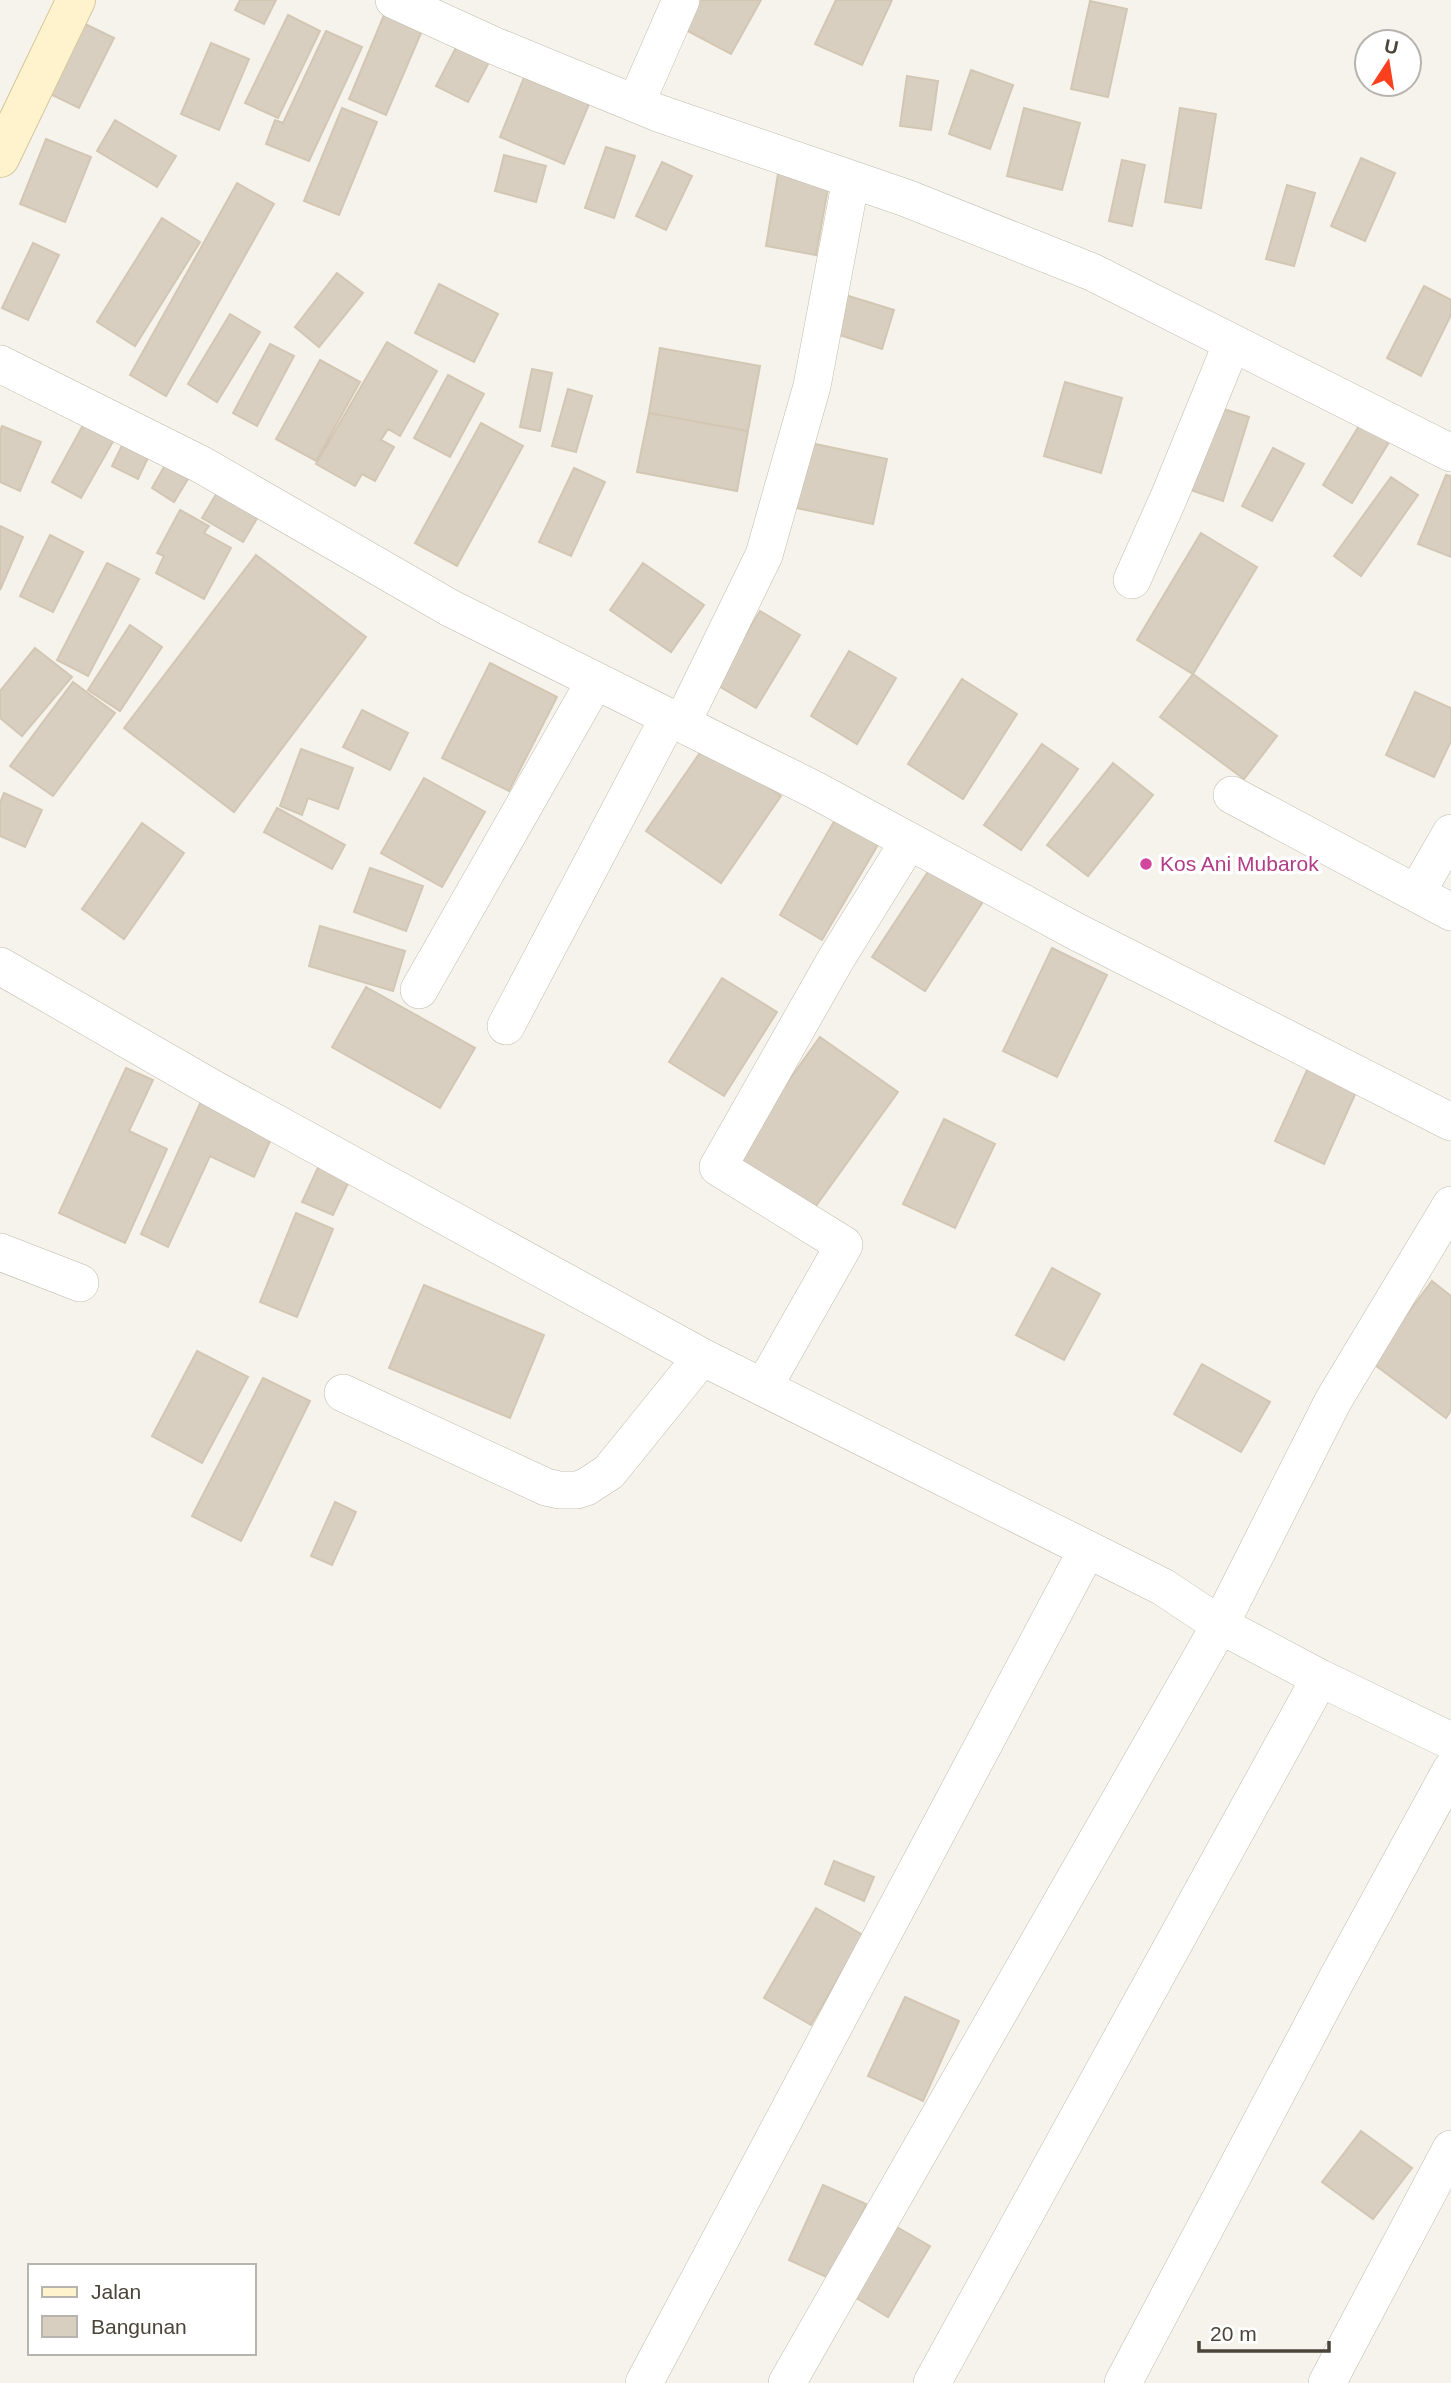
<svg xmlns="http://www.w3.org/2000/svg" width="1451" height="2383" font-family="Arial,sans-serif">
  <style>
    .building { fill: #d8cfc1; stroke: #d3c7b4; stroke-width: 2 }
    .lines { fill: none; stroke-linecap: round; stroke-linejoin: round }
    .street-casing { stroke: #c2bbae; stroke-width: 38 }
    .secondary-casing { stroke: #d6c79b; stroke-width: 40 }
    .street { stroke: #fff; stroke-width: 37 }
    .secondary { stroke: #fff3cd; stroke-width: 38 }
    .hotel-dot { fill: #d1479c; stroke: #fff; stroke-width: 2.5 }
    .labels { text-anchor: middle; stroke-width: 7; stroke-linejoin: round; paint-order: stroke }
    .hotel-label { font-size: 21px; fill: #b23c85; stroke: #fff; text-anchor: start }
  </style>
  <rect width="100%" height="100%" fill="#f6f3ec"/>
  <path class="building" d="M240,0H276L264,24L235,10Z
    M700,0H761L731,54L684,29Z
    M836,0H892L862,65L815,44Z
    M1090,1L1127,9L1108,97L1071,89Z
    M389,3L427,19L386,115L349,99Z
    M288,15L320,31L278,118L245,103Z
    M79,21L114,38L79,108L44,91Z
    M326,31L362,47L309,161L266,144L275,120L283,123Z
    M463,34L495,51L468,102L436,86Z
    M211,43L249,59L219,130L181,114Z
    M529,65L594,92L564,164L500,137Z
    M971,70L1013,85L990,149L949,134Z
    M907,76L938,81L931,130L900,126Z
    M342,108L377,122L339,215L304,201Z
    M1024,108L1080,123L1062,190L1007,176Z
    M1180,108L1216,114L1201,208L1165,202Z
    M115,120L176,156L157,187L97,151Z
    M46,139L91,157L65,222L20,204Z
    M606,147L635,156L614,218L585,208Z
    M504,155L546,166L536,202L495,191Z
    M1361,158L1395,173L1365,241L1331,226Z
    M1122,160L1145,165L1132,226L1109,221Z
    M662,162L692,176L666,230L636,216Z
    M779,168L830,177L816,255L766,246Z
    M237,183L274,204L166,396L130,375Z
    M1287,185L1315,193L1294,266L1266,259Z
    M162,218L200,242L135,346L97,322Z
    M33,243L59,255L28,320L2,308Z
    M337,273L363,293L319,347L295,327Z
    M439,284L498,314L474,362L415,333Z
    M1424,286L1451,300V315L1421,376L1387,358Z
    M839,293L894,310L882,349L828,331Z
    M230,314L260,332L217,402L188,384Z
    M387,342L437,371L400,436L388,429L381,440L394,447L375,481L362,474L355,486L316,464Z
    M270,344L294,356L257,426L233,413Z
    M660,348L760,366L748,431L649,413Z
    M320,360L360,382L316,461L276,439Z
    M532,369L552,373L540,431L520,427Z
    M448,375L484,394L450,457L414,438Z
    M1065,382L1122,398L1101,473L1044,456Z
    M568,389L592,396L576,452L552,446Z
    M1211,405L1249,417L1223,501L1185,488Z
    M649,413L748,431L737,491L637,472Z
    M89,414L119,431L81,498L52,482Z
    M1365,416L1394,434L1352,503L1323,485Z
    M481,423L523,446L457,566L415,543Z
    M2,426L41,442L20,491L0,482V432Z
    M128,433L154,445L138,479L112,466Z
    M801,441L887,459L873,524L787,506Z
    M1273,448L1304,464L1272,521L1242,506Z
    M171,455L194,469L174,502L152,488Z
    M574,468L605,482L571,556L539,542Z
    M1446,475L1451,476V557L1418,544Z
    M1391,477L1418,495L1361,576L1334,556Z
    M224,481L265,505L243,542L202,518Z
    M180,510L209,526L204,533L231,548L204,599L156,573L164,556L157,553Z
    M0,526L23,537L0,590Z
    M1201,533L1257,567L1193,674L1137,640Z
    M50,535L83,552L53,612L20,596Z
    M256,555L366,637L234,812L124,728Z
    M107,563L139,579L88,676L57,660Z
    M643,563L704,605L671,652L610,610Z
    M760,611L800,635L756,708L715,684Z
    M130,625L162,647L120,711L88,690Z
    M35,648L72,677L22,736L0,718V691Z
    M849,651L896,678L857,744L811,716Z
    M490,663L557,697L509,791L442,758Z
    M1193,674L1277,736L1244,779L1160,717Z
    M962,679L1017,714L963,799L908,764Z
    M73,682L115,713L53,796L10,766Z
    M1415,692L1451,708V741L1434,777L1386,755Z
    M362,710L408,733L390,770L343,747Z
    M706,744L781,796L721,883L646,831Z
    M1042,744L1078,769L1021,850L984,825Z
    M301,749L353,768L338,809L308,798L302,815L280,806Z
    M1113,763L1153,795L1088,876L1047,845Z
    M424,778L485,812L442,887L381,853Z
    M4,793L42,810L25,847L0,836V803Z
    M843,806L886,831L822,940L780,915Z
    M277,808L345,845L332,869L264,832Z
    M142,823L184,853L124,939L82,909Z
    M931,867L984,900L925,991L872,957Z
    M370,868L423,886L406,931L354,912Z
    M320,926L405,951L393,991L309,966Z
    M1052,948L1107,975L1057,1077L1003,1051Z
    M722,978L777,1012L724,1096L669,1062Z
    M366,987L475,1048L440,1108L332,1047Z
    M820,1037L898,1092L805,1221L728,1165Z
    M126,1068L153,1080L129,1131L167,1149L125,1243L59,1213Z
    M1308,1068L1357,1090L1324,1164L1275,1141Z
    M203,1097L275,1130L254,1177L210,1156L168,1247L141,1234Z
    M944,1119L995,1144L955,1228L903,1204Z
    M321,1161L352,1175L333,1215L302,1202Z
    M296,1213L333,1229L297,1317L260,1302Z
    M1052,1268L1100,1294L1064,1360L1016,1335Z
    M1432,1281L1451,1296V1410L1446,1418L1371,1362Z
    M424,1285L544,1335L510,1418L389,1368Z
    M197,1351L248,1377L202,1463L152,1436Z
    M1202,1364L1270,1402L1241,1452L1174,1414Z
    M263,1378L310,1401L241,1541L192,1516Z
    M335,1502L356,1512L332,1565L311,1556Z
    M834,1861L874,1877L864,1901L825,1884Z
    M816,1908L863,1935L811,2025L764,1998Z
    M905,1997L959,2021L923,2101L868,2076Z
    M1361,2131L1412,2168L1373,2219L1322,2182Z
    M823,2185L866,2204L833,2280L789,2260Z
    M895,2226L930,2246L888,2317L853,2296Z"/>
  <g class="lines">
    <g class="street-casing">
      <path id="street" d="M394,0L495,46L658,113L906,198L1092,272L1451,453
        M636,103L681,0
        M0,364L202,465L450,608L815,790L1075,931L1451,1122
        M1132,580L1169,497L1232,343
        M682,723L764,555L812,386L851,179
        M1232,795L1451,912
        M1417,892L1451,833
        M0,966L210,1087L702,1357L1163,1587L1220,1625L1320,1678L1451,1741
        M419,990L595,681
        M506,1026L669,717
        M0,1252L80,1283
        M764,1386L844,1245L718,1167L836,959L909,841
        M343,1393L546,1487L559,1490H577L586,1487L609,1472L702,1357
        M644,2383L1087,1550
        M787,2383L1220,1625L1333,1401L1451,1205
        M932,2383L1320,1678
        M1123,2383L1338,1977L1451,1770
        M1327,2383L1451,2149"/>
    </g>
    <g class="secondary-casing">
      <path id="secondary" d="M0,158L76,0"/>
    </g>
    <use href="#street" class="street"/>
    <use href="#secondary" class="secondary"/>
  </g>
  <circle class="hotel-dot" cx="1146" cy="864" r="7"/>
  <g class="labels">
    <g class="hotel-label">
      <text x="1160" y="871">Kos Ani Mubarok</text>
    </g>
  </g>
  <rect x="28" y="2264" width="228" height="91" fill="#ffffff" stroke="#b7b4b0" stroke-width="2"/>
  <rect x="42" y="2287" width="35" height="10" fill="#fff3cd" stroke="#b7b4b0" stroke-width="2"/>
  <text x="91" y="2299" font-size="21" fill="#4b4439">Jalan</text>
  <rect x="42" y="2316" width="35" height="21" fill="#d8cfc1" stroke="#b7b4b0" stroke-width="2"/>
  <text x="91" y="2334" font-size="21" fill="#4b4439">Bangunan</text>
  <g transform="translate(1388 63) rotate(12)"><circle r="33" fill="#ffffff" stroke="#b7b4b0" stroke-width="2"/>
  <path d="M0-5L12 26L0 18L-12 26Z" fill="#fc3f1d"/>
  <text y="-10" font-size="19" font-weight="bold" text-anchor="middle" fill="#4b4439">U</text>
  </g>
  <path d="M1199 2341v10h130v-10" fill="none" stroke="#4b4439" stroke-width="3.5"/>
  <text x="1210" y="2341" font-size="21" fill="#4b4439" stroke="#ffffff" stroke-width="5" paint-order="stroke">20 m</text>
</svg>
